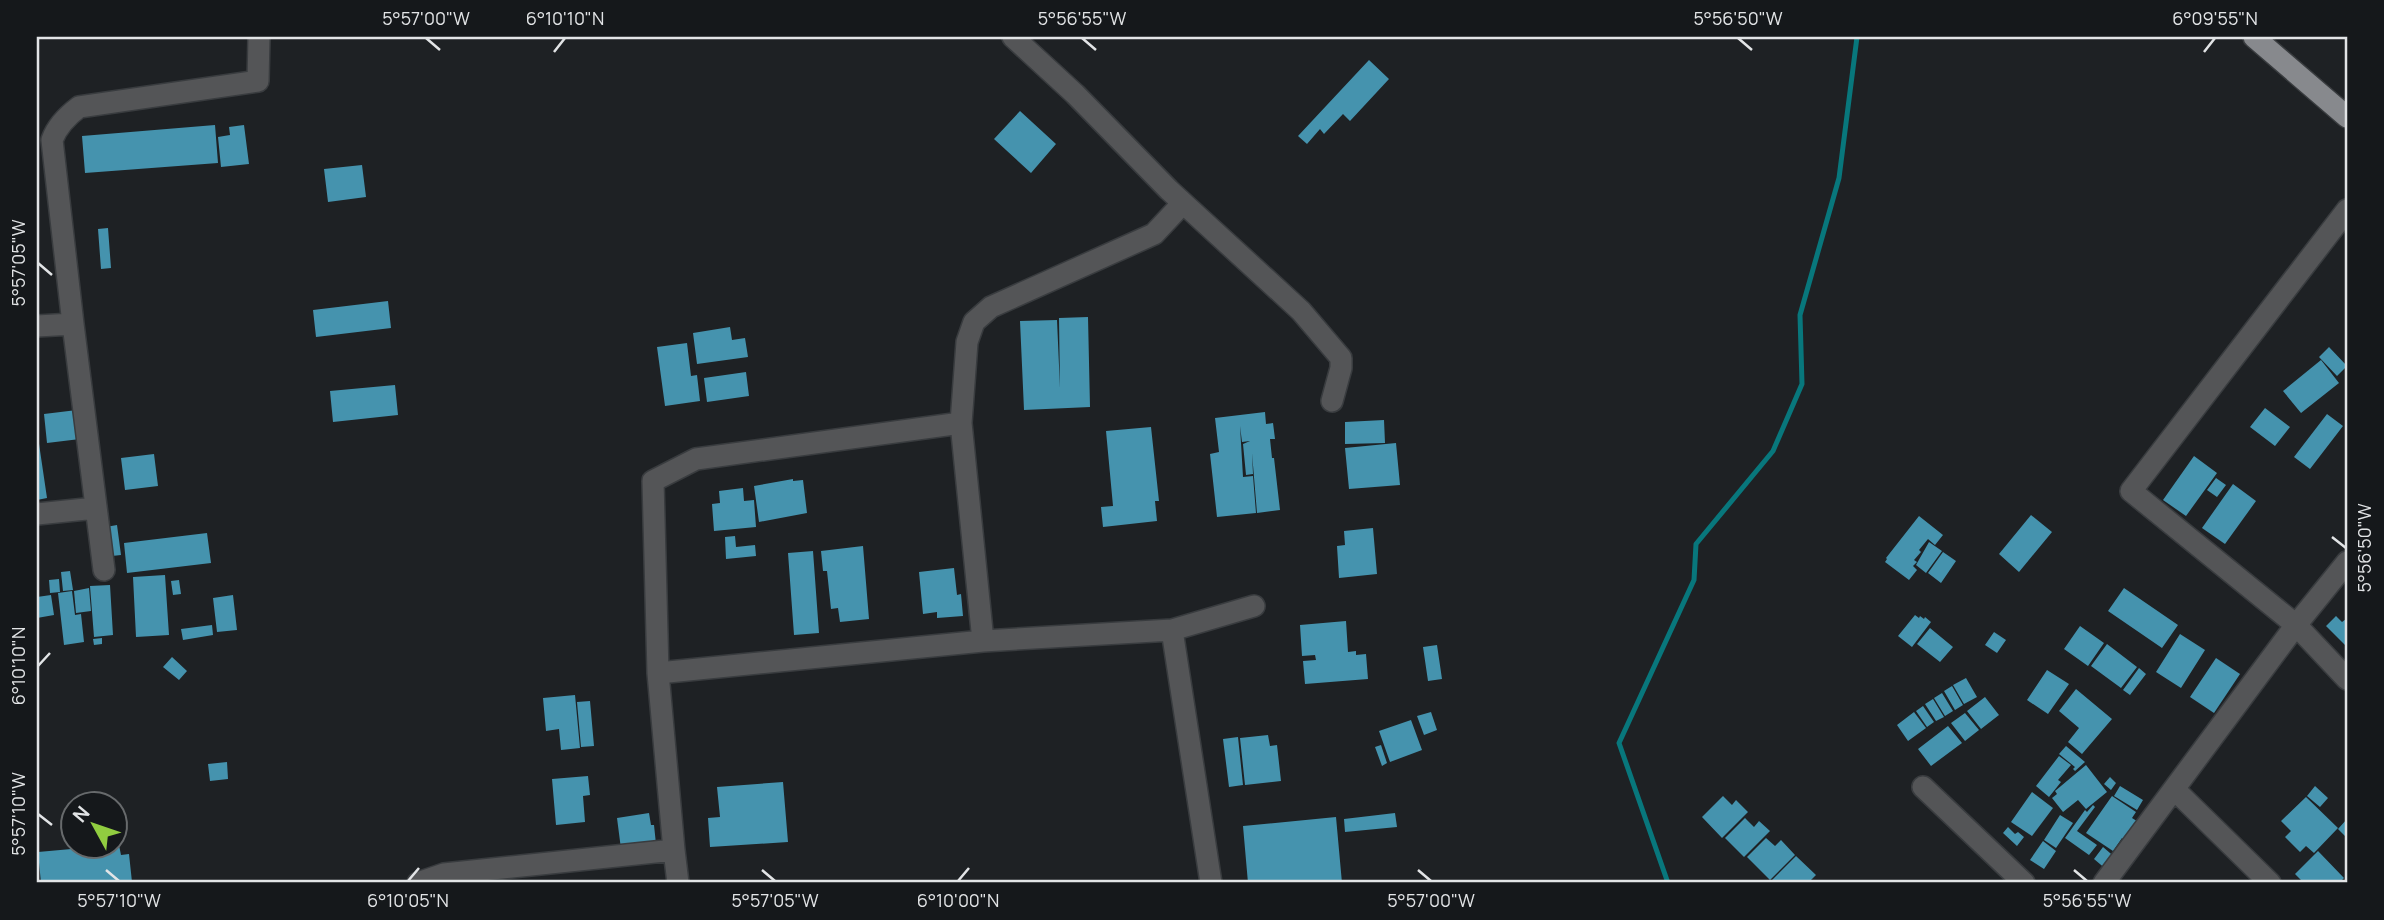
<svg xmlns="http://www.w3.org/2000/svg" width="2384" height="920" font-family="Manrope,sans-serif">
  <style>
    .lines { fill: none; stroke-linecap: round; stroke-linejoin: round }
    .stream { stroke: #08777c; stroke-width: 5 }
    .building { fill: #4593ae }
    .minor-casing { stroke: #393c3f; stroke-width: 24 }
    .major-casing { stroke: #393c3f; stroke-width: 24 }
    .minor { stroke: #545557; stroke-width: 21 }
    .major { stroke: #87898d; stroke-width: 21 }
    .ticks { fill: none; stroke: #e2e4e6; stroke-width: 2.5 }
    .neatline { fill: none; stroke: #e2e4e6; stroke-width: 2.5 }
    .ticks-label { font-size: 18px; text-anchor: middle; fill: #e2e4e6 }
  </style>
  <rect width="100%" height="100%" fill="#1e2124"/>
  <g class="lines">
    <path class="stream" d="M1668,883L1619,743L1694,580L1696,544L1773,451L1802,384L1800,315L1839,178L1857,37"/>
  </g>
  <path class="building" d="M1369,60L1389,79L1350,121L1343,114L1324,134L1320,129L1307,144L1298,136Z
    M1020,111L1056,144L1031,173L994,139Z
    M215,125L218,163L85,173L82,136Z
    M244,125L249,164L221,167L218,137L230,135L229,127Z
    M362,165L366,197L328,202L324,169Z
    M108,228L111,268L101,269L98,229Z
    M388,301L391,328L316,337L313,310Z
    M1088,317L1090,407L1024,410L1020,321L1057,320L1060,388L1059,318Z
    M730,327L732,340L745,338L748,357L697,364L693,333Z
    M687,343L691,376L697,375L700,401L665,406L657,347Z
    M2329,347L2347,366L2337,376L2319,357Z
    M2321,360L2339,383L2301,413L2283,391Z
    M746,372L749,396L707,402L704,378Z
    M395,385L398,415L333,422L330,391Z
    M2265,408L2290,427L2275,446L2250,427Z
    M77,410L80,439L47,443L44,414Z
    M1265,412L1266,424L1273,423L1275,439H1270L1272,458H1274L1280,510L1257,513L1252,453L1253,474L1246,475L1243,444L1250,441L1242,442L1240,426L1243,477L1253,476L1256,513L1217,517L1210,454L1219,452L1215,418Z
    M2327,414L2343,426L2310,469L2294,457Z
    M1384,420L1385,443L1345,444V422Z
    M1151,427L1159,501H1155L1157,521L1103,527L1101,507L1113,506L1106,431Z
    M38,437L47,498L37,500V438Z
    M1396,443L1400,485L1349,489L1345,448Z
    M154,454L158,486L125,490L121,458Z
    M2194,456L2217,473L2186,516L2163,500Z
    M2216,478L2226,485L2217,497L2207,490Z
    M793,479V481L803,480L807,513L759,522L754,486Z
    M2233,484L2256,501L2225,544L2202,528Z
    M743,488L744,501L754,500L756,527L714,531L712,504L720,503L719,491Z
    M2031,515L2052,532L2019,572L1999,554Z
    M1919,516L1943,535L1935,545L1928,539L1919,550L1921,552L1914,560L1917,562L1913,566L1917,570L1909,580L1885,562L1887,559L1886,558Z
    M117,525L121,555L103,557L100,528Z
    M1373,528L1377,574L1339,578L1337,546L1345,545L1344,531Z
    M207,533L211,563L127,573L124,543Z
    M735,536L736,547L755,545L756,556L726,559L725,537Z
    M1929,542L1942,551L1926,573L1916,565Z
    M863,546L869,619L840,622L838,608L831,609L827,571H823L821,551Z
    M813,551L819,633L794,635L788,553Z
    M1943,552L1956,561L1941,583L1928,573Z
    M954,568L957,595L961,594L963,616L937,618V612L923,614L919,572Z
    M70,571L73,590L63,591L61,572Z
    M165,575L169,635L136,637L133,577Z
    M59,579L60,592L50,593L49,580Z
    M179,580L181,594L173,595L171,581Z
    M110,585L113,635L94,637L90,586Z
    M89,588L91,611L76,613L74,591Z
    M2124,588L2178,625L2162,648L2108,611Z
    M72,591L75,615L81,614L84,642L64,645L58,593Z
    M51,595L54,615L37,618V597Z
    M233,595L237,630L217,632L213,598Z
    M1915,615L1919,618L1920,616L1924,619L1925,617L1931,622L1912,647L1898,636Z
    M2336,616L2342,622L2346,619L2347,620V647L2326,626Z
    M1346,621L1348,652L1356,651V655L1366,654L1368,679L1305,684L1303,661L1316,660L1315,655L1302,656L1300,625Z
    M212,625L213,635L183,640L181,629Z
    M2080,626L2104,643L2088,666L2064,649Z
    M1930,628L1953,647L1940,662L1917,644Z
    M1994,632L2006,640L1997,653L1985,645Z
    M2180,634L2205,650L2181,688L2156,672Z
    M102,638V644L94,645L93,639Z
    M2107,644L2137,667L2121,688L2091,666Z
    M1437,645L1442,679L1428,681L1423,647Z
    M172,657L187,671L179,680L163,667Z
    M2216,658L2240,674L2214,713L2190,697Z
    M2139,668L2146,674L2130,695L2123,690Z
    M2047,670L2069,684L2048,714L2027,700Z
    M1966,678L1977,697L1964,704L1953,685Z
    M1952,686L1963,705L1955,710L1944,691Z
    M2076,689L2112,719L2082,754L2068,742L2079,728L2059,711Z
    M1942,693L1953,711L1945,716L1934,698Z
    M575,695L580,748L561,750L559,729L546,731L543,698Z
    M1985,697L1999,715L1981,729L1967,711Z
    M1933,699L1944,717L1936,721L1925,704Z
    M590,701L594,746L581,747L577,702Z
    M1923,706L1934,722L1927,727L1916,711Z
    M1431,712L1437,730L1424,735L1417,716Z
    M1914,712L1926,728L1908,741L1897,725Z
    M1965,713L1979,730L1965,741L1951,723Z
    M1411,720L1422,750L1390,762L1379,731Z
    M1948,726L1962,743L1931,766L1918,749Z
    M1268,735L1270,746L1277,745L1281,781L1245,785L1240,738Z
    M1238,737L1243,785L1229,787L1223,739Z
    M1381,745L1387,763L1382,766L1375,747Z
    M2066,746L2085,762L2075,771L2073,769L2075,767L2059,754Z
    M2059,756L2071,765L2058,780L2061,782L2049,797L2036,786Z
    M227,762L228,779L210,781L208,764Z
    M2086,765L2107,792L2086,809L2078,800L2063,812L2052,798L2057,794L2055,791Z
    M588,776L590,795L583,796L585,822L556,825L552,779Z
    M2110,777L2116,783L2111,790L2104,784Z
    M783,782L788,842L710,847L708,818L720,817L717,787Z
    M2120,786L2143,800L2137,810L2114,796Z
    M2315,786L2328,798L2320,807L2307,796Z
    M2032,792L2053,808L2032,836L2011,822Z
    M1723,796L1732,805L1736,800L1748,812L1722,838L1702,817Z
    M2112,796L2136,812L2132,818L2140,823L2126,842L2122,838L2113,851L2086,833Z
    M2306,797L2338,828L2314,853L2306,846L2300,852L2285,837L2291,831L2281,821Z
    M2093,805L2095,807L2077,831L2097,845L2089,855L2065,838L2085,810L2087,812Z
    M649,813L651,825H654L656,844L621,849L617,818Z
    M1395,813L1397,827L1345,832L1344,819Z
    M2060,815L2073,823L2056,848L2044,840Z
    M1336,817L1342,883H1248L1243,826Z
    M1745,818L1754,827L1759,821L1770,831L1744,857L1725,838Z
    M2347,819V838L2338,829Z
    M2008,827L2015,834L2018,832L2024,837L2017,846L2003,833Z
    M1766,838L1775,846L1781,840L1795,855L1770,880L1747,857Z
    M2043,841L2056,851L2044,869L2030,860Z
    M116,845H119L121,855L129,854L132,882L41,883L38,852Z
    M2103,847L2117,859L2107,870L2094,859Z
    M2318,851L2344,878L2339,883H2304L2295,874Z
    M1796,856L1816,875L1808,883H1769Z"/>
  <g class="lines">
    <g class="minor-casing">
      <path id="minor" d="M1013,37L1075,94L1169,190L1301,311L1341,358V368L1332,401
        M2347,210L2131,491L2296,625L2347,679
        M73,324L104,570
        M37,326L73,324L52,140C57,126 67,116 79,107L258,81L259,37
        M37,514L96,508
        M1172,630L1254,606
        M983,641L961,423L967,342L974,322L991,307L1154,234L1183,203
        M658,673L983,641L1172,630L1211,883
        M1923,787L2024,883
        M2174,789L2270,883
        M674,850L678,883
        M418,883L444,874L674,850L658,673L653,481L696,459L961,423
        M2104,883L2296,625L2347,562"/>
    </g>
    <g class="major-casing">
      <path id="major" d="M2254,37L2347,117"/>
    </g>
    <use href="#minor" class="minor"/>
    <use href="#major" class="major"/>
  </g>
  <path class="ticks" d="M426,38L440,50M1082,38L1096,50M1738,38L1752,50M554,52L565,38M2204,52L2215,38M38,263L52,275M2332,537L2346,548M38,666L50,653M38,814L52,825M106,870L119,881M762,870L775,881M1418,870L1431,881M2074,870L2087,881M408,881L419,868M958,881L969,868"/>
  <rect width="2384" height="920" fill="none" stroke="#15181b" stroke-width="77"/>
  <g transform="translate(94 825) rotate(310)"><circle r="33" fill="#15181b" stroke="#676a6c" stroke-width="2"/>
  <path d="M0-5L12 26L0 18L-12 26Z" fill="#91cd40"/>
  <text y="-10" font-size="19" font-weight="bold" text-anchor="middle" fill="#e2e4e6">N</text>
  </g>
  <rect x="38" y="38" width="2308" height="843" class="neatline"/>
  <g class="ticks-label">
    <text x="426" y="25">5°57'00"W</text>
    <text x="565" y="25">6°10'10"N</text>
    <text x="1082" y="25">5°56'55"W</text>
    <text x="1738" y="25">5°56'50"W</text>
    <text x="2215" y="25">6°09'55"N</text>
    <text transform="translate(19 263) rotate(-90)" y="6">5°57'05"W</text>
    <text transform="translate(2365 548) rotate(-90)" y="6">5°56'50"W</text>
    <text transform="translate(19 666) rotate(-90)" y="6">6°10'10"N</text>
    <text transform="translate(19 814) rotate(-90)" y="6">5°57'10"W</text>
    <text x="119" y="907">5°57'10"W</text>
    <text x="408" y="907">6°10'05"N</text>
    <text x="775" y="907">5°57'05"W</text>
    <text x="958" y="907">6°10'00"N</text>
    <text x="1431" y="907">5°57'00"W</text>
    <text x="2087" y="907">5°56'55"W</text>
  </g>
</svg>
